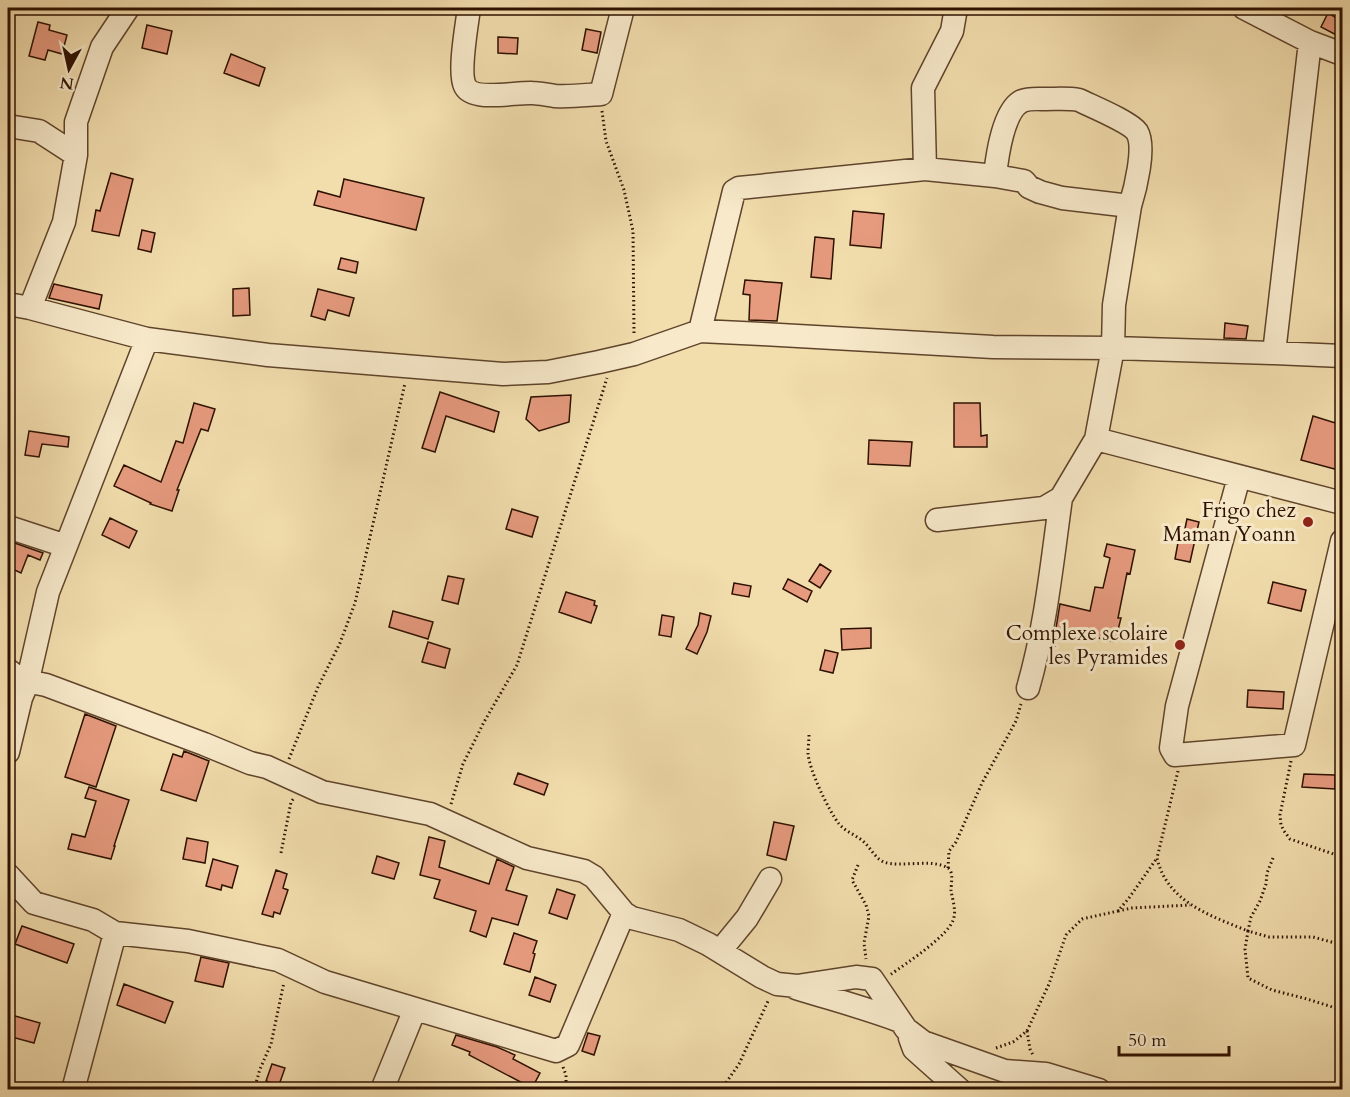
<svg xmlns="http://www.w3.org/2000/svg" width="1350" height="1097" font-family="Cardo,serif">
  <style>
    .building { fill: #e69a7e; stroke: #2e1100; stroke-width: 1.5 }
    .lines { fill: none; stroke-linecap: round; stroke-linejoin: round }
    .minor-casing { stroke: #5f442b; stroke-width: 25 }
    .path { stroke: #2e1100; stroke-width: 3; stroke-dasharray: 1.5 3; stroke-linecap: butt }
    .minor { stroke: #f7e9ca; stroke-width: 22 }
    .poi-dot { fill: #8f2418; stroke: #f7e9ca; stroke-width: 2 }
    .labels { text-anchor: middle; stroke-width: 6; stroke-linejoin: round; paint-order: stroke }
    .poi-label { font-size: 21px; fill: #2e1100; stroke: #f7e9ca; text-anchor: end }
  </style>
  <rect width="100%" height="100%" fill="#f2ddad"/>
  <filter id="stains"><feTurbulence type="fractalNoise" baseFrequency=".00333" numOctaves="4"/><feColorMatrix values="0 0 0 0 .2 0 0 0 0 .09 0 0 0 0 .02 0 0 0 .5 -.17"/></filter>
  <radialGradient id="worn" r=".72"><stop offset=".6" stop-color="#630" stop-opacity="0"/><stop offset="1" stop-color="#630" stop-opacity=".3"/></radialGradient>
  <path class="building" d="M1328,13L1342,21V38L1321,27Z
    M38,22L50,25L49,30L67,35L62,54L48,50L45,60L29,56Z
    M147,25L172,31L167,54L142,48Z
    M586,29L601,32L597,53L582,50Z
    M498,37L518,38L517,54L498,53Z
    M231,54L265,68L259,86L224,73Z
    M111,173L133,179L119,236L92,231L96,210L100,211Z
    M344,179L424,198L416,230L314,205L318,191L340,197Z
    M853,211L884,214L881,248L850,245Z
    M142,230L155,233L151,252L138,249Z
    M815,237L834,239L831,279L811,277Z
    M341,258L358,262L356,273L338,269Z
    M745,280L782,283L777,321L749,320L750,295L743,294Z
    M54,284L102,295L99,309L49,298Z
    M249,288L250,315L233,316V289Z
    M318,289L354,298L349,316L328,310L325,320L311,316Z
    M1225,323L1248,326L1246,339L1224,338Z
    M440,392L499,412L494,432L446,416L435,452L422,448Z
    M571,395L569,422L539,431L526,419L531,397Z
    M194,403L215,409L208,431L201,429L177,490H179L172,511L150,504L151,503L114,486L124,465L161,482L176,441L183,443Z
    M954,403H980L981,436L987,435V447H954Z
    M1313,416L1342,425V471L1301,460Z
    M29,431L69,437L68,447L42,444L39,457L25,455Z
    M869,440L912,442L910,466L868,464Z
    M512,509L538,517L532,537L506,529Z
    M110,518L137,531L129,548L102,535Z
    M1187,519L1199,522L1190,562L1175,559L1179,537L1183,538Z
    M9,541L43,553L40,560L28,555L21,573L8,567Z
    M1107,544L1135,550L1130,574L1127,573L1118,618H1121L1115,642L1056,628L1060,604L1090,611L1095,587L1103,588L1110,558L1104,556Z
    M820,564L831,571L820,588L809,581Z
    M448,576L464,579L458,604L442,600Z
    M788,579L812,591L807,602L783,589Z
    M1273,582L1306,590L1301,611L1268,603Z
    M734,583L751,586L749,597L732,594Z
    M566,592L595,601L594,605L597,606L591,623L559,612Z
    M393,611L433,622L428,639L389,627Z
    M700,613L711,616L707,632L697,654L686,649L698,625Z
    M662,615L674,617L671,637L659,635Z
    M871,628V648L842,650L841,629Z
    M428,642L450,649L445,668L422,662Z
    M825,650L838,653L833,673L820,670Z
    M1248,690L1284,692L1283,709L1247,707Z
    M85,714L116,726L96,787L65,777Z
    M184,751L209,761L196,801L161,790L173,754L182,757Z
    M518,773L548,784L544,795L514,784Z
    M1304,774L1335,775V789L1302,787Z
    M89,787L129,800L114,846H115L111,859L68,849L72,834L85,837L96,801L85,798Z
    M774,822L794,826L786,860L767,855Z
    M429,837L445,841L439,867L489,884L497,859L514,867L506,890L527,896L518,925L492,918L486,937L470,931L476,911L434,898L440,880L420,875Z
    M187,838L208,842L205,863L183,859Z
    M377,856L399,863L394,879L372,873Z
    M213,859L238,866L232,888L222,885L221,890L206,886Z
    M276,870L287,874L283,888L288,890L280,914L274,912L273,917L262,914Z
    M557,889L575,895L567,919L549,913Z
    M22,926L74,944L67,963L15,944Z
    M514,933L537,941L533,953L535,954L530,972L504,964Z
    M201,957L229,963L223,987L195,981Z
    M535,977L556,985L550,1002L529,995Z
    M124,984L173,1002L165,1023L117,1005Z
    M8,1014L40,1023L34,1043L8,1036Z
    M588,1033L600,1036L594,1055L582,1051Z
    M456,1035L497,1047L515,1055L513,1059L540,1073L532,1088L469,1055L470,1052L452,1045Z
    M272,1064L285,1068L279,1085L266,1081Z"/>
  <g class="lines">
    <g class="minor-casing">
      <path id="minor" d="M469,8C467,25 458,72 465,86C473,102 516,92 532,93C539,93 547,95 555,96C570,97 586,95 601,94L623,8
        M1244,8L1310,42L1342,54
        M8,126L39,131L76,155
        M925,169L923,88L952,31L956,8
        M8,304L30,308L147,339L268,355L503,374L548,372L599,362L634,354L700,331L762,334L993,347L1113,348L1274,353L1342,356
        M30,308L64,222L76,155V122L102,47L128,8
        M700,331L734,191L739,188L925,169L995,176
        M1274,353L1310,42
        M1096,439L1342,503
        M1239,477L1177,706L1171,748L1175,755L1294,745L1342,541
        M937,520L1044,508L1061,498L1096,439L1113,348L1114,305L1130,206L1062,198L1040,192L1029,187L1024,181L995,176C997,157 1003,110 1022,101C1029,98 1038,99 1046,99C1057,99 1068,98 1079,100C1091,106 1130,122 1137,132C1146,147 1135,190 1130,206
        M8,527L66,546
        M8,670L27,684L48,592L147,339
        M1028,688C1046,626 1052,562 1061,498
        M8,752L21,698L27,684L36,683L46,685L204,744L250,763L267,767L322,792L430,814L527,858L584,871L594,877L624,913L632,918L679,930L708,944L762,977L777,984L797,986L856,977L872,979L906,1029L923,1042L1005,1071L1046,1074L1099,1090
        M8,875L34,903L93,920L115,933L188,941L278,960L325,982L556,1051L568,1045L624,913
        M720,951L747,918L770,879
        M796,988C831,999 866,1008 900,1021
        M910,1038L914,1049L960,1090
        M73,1090L115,933
        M382,1090L415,1009"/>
    </g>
    <path class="path" d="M602,111L606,141L624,190L633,231L634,334
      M809,735C809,741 808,747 808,753C809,770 829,811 839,824C847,833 857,835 865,843C871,849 876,859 884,862C901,868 932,858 948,868C954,872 951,884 951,890C952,898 956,909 954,917C952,934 905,964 890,975
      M289,759L318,687L340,643L355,603L405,383
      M1291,761L1280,815L1281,825L1284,831L1290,839L1342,857
      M1178,771L1157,858C1167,902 1211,916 1248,931L1245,949L1248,978L1272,990L1307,999L1342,1010
      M451,804L463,764L484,722L517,665L607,378
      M281,853L291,802L294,798
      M1273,858L1267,873L1266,884L1260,901L1251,917L1248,931L1269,937H1313L1335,943H1342
      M858,865L852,880L866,905L869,916L864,943L866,959
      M948,868L949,851L956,842L982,783L1016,721L1021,704
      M1118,911L1132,908L1190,905
      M1027,1031L1030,1049L1033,1055
      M996,1048L1013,1042L1027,1031L1049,984L1066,935L1082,919L1118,911L1129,898L1157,858
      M563,1067L566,1075V1090
      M254,1090L260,1069L271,1044L284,982
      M721,1090L739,1064L769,999"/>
    <use href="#minor" class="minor"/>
  </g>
  <g class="poi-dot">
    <circle cx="1308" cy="522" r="6"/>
    <circle cx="1180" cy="645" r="6"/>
  </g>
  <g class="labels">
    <g class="poi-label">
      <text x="1296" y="517">Frigo chez<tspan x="1296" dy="24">Maman Yoann</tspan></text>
      <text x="1168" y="640">Complexe scolaire<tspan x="1168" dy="24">les Pyramides</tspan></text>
    </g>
  </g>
  <rect width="1350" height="1097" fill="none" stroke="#f2ddad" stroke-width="30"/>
  <rect x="9" y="9" width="1332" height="1079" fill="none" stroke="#2e1100" stroke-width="3"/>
  <rect x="15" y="15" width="1320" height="1067" fill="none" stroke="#2e1100" stroke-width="1.5"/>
  <g transform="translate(69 69) rotate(188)" stroke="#f7e9ca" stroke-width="4.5" paint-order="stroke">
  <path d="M0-4.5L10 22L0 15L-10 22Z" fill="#2e1100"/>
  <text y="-9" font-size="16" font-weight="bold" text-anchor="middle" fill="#2e1100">N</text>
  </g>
  <path d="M1119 1046v9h110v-9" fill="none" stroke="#2e1100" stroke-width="3"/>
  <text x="1128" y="1046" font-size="18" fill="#2e1100" stroke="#f7e9ca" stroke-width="4.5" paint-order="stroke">50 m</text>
  <rect width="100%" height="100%" filter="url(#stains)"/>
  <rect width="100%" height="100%" fill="url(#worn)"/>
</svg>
